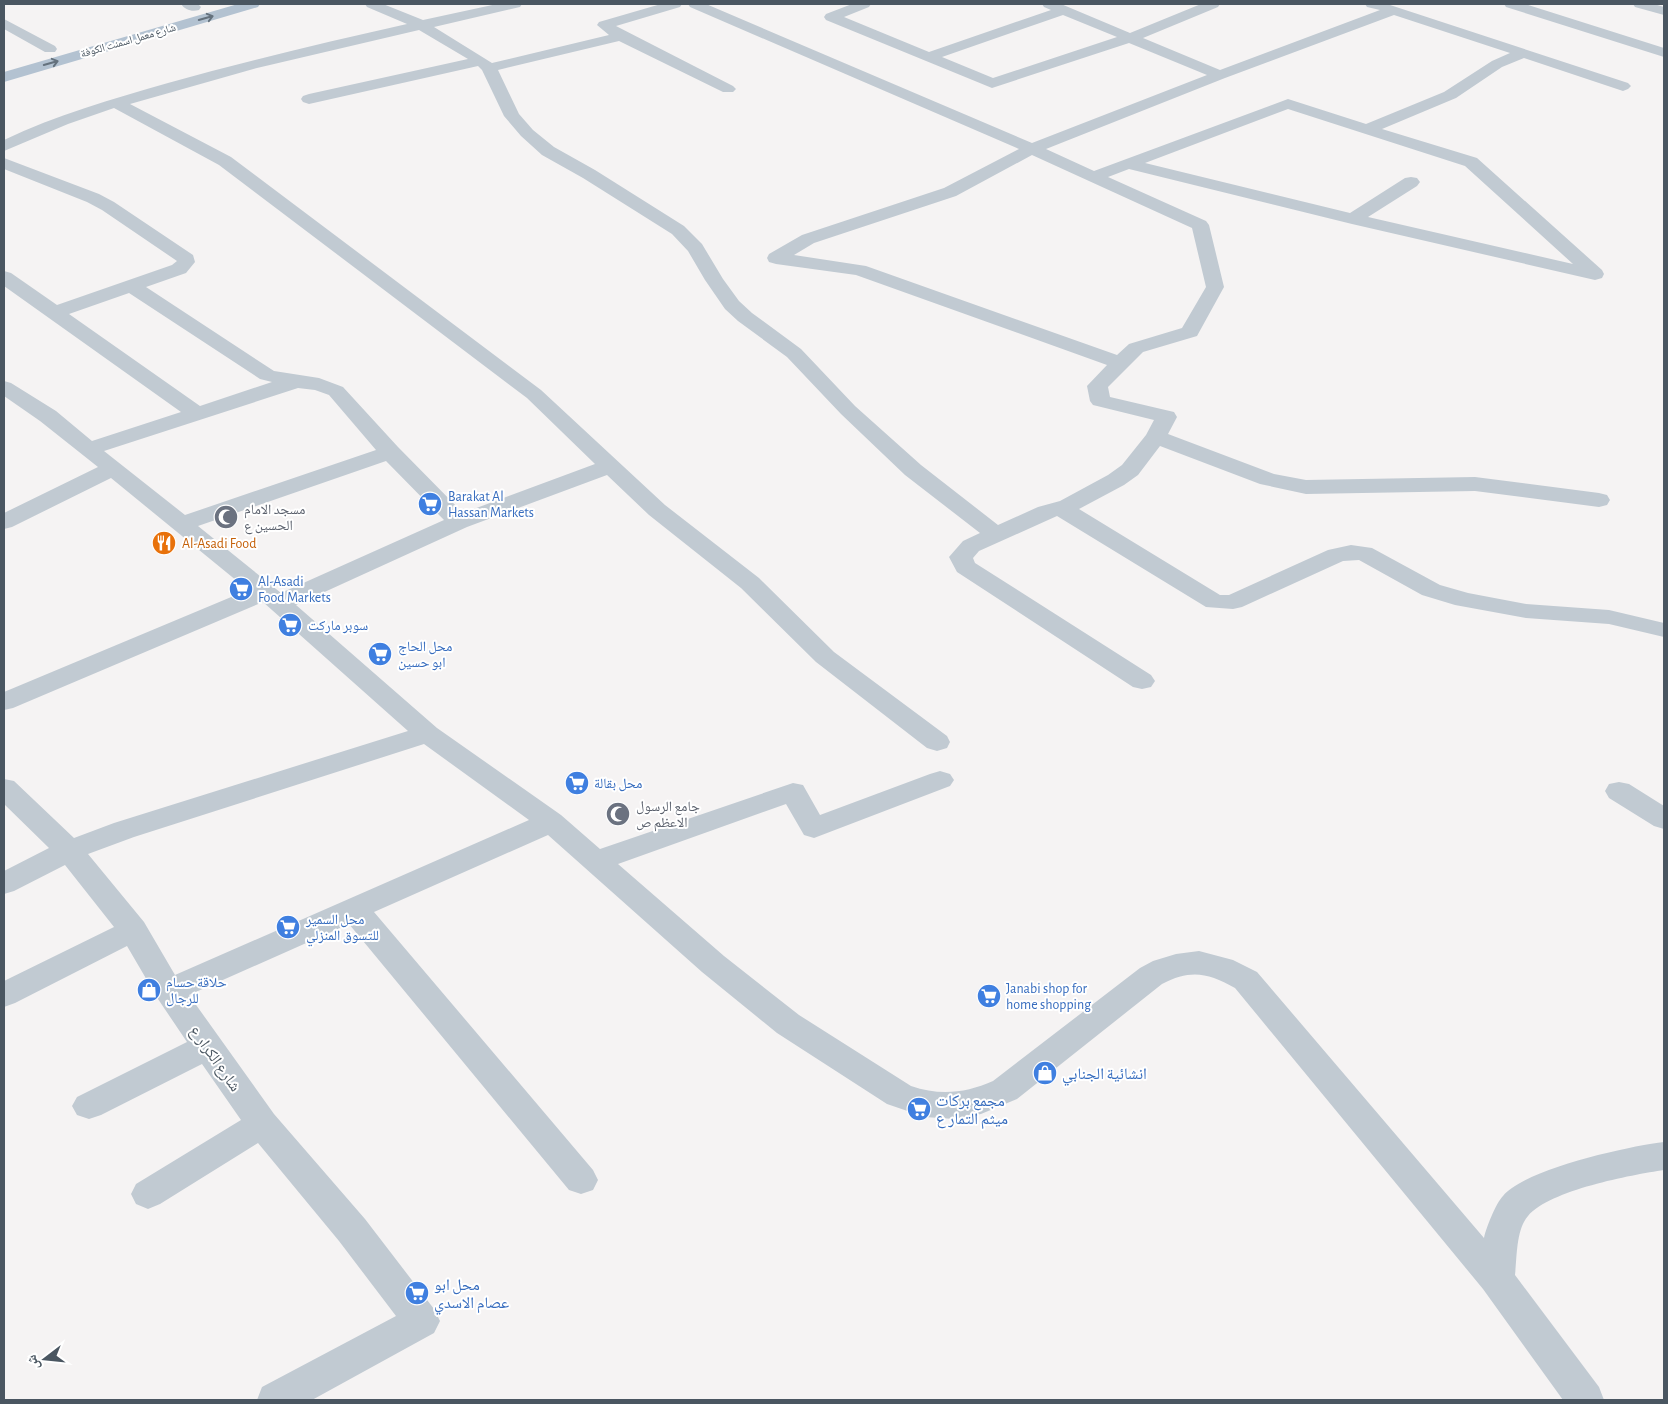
<svg xmlns="http://www.w3.org/2000/svg" width="1668" height="1404" font-family="'Alegreya Sans','Noto Naskh Arabic',sans-serif">
  <style>
    .lines { fill: none; stroke-linecap: round; stroke-linejoin: round }
    .minor { fill: #c1cad2; fill-rule: evenodd }
    .primary { fill: #b3c2d1; fill-rule: evenodd }
    .oneway { stroke: #64717d }
    .labels { text-anchor: middle; stroke-width: 4; stroke-linejoin: round; paint-order: stroke }
    .far-street-label { font-size: 11px; fill: #4a5661; stroke: #fff }
    .shop-label { font-size: 14px; fill: #366cbe; stroke: #fff; text-anchor: start }
    .worship-label { font-size: 14px; fill: #5b616d; stroke: #fff; text-anchor: start }
    .food-label { font-size: 14px; fill: #c56008; stroke: #fff; text-anchor: start }
    .near-street-label { font-size: 16px; fill: #4a5661; stroke: #fff }
    .near-shop-label { font-size: 16px; fill: #366cbe; stroke: #fff; text-anchor: start }
  </style>
  <rect width="100%" height="100%" fill="#f5f3f3"/>
  <g class="lines">
    <path class="minor" d="M181,4H198L201,7L199,10C192,12 185,10 181,4Z
      M365,4H383L423,20L497,4H522L520,7L434,27L492,63L609,35L597,25L599,22L661,4H682L680,7L616,26L733,86L736,89L733,92H723L619,41L498,70L519,114L533,130L554,147L595,170L684,226L702,244L723,279L739,301L752,313L801,349L855,406L921,465L998,525L1038,507L1060,501L1108,475L1122,465L1146,435L1154,420L1093,405L1090,401L1087,386L1107,365L856,275L776,264L769,262L767,258L769,254L802,235L944,188L1019,149L690,7L688,4H706L1032,143L1207,75L1129,43L992,88L826,20L824,17L826,14L852,4H871L869,7L844,17L929,52L1051,10L1044,7L1042,4H1061L1130,33L1201,4H1220L1218,7L1143,38L1220,70L1380,10L1367,7L1365,4H1387L1628,83L1631,86L1628,89L1623,91L1524,58L1502,67L1456,98L1382,129L1477,158L1602,270L1604,274L1602,278L1595,280L1352,224L1129,169L1108,177L1206,221L1209,225L1224,287L1197,336L1143,352L1108,387L1110,397L1174,412L1177,417L1168,434L1274,474L1306,480L1475,477L1599,493L1607,495L1610,500L1607,505L1599,507L1475,491L1306,494L1260,484L1160,446L1138,475L1124,485L1079,509L1220,595H1229L1328,550L1351,545L1372,548L1440,585L1468,593L1526,604L1609,610L1664,623V637L1609,624L1526,618L1455,605L1422,595L1359,560L1343,561L1242,607L1233,609L1206,607L1057,516L979,551L973,558L975,563L1151,675L1155,681L1151,687L1142,689L1133,687L957,572L949,557L963,541L980,533L905,475L841,414L787,357L738,321L725,309L705,280L688,251L672,234L583,178L542,155L521,136L504,116L482,70L478,66L309,104L303,102L301,99L303,96L309,94L468,59L419,30L257,68L130,104L231,157L541,390L665,505L759,578L834,652L947,736L950,742L947,748L937,751L927,748L816,662L741,588L649,515L607,475L467,527L296,605L437,728L561,815L600,849L793,783L803,785L820,815L930,774L940,771L950,774L954,780L950,786L814,838L804,835L786,804L618,864L724,956L799,1015L911,1086C940,1096 966,1093 993,1081L1140,968L1153,961L1176,954L1199,951L1233,960L1257,972L1484,1238C1486,1228 1496,1203 1503,1196C1525,1169 1629,1146 1664,1142V1170C1631,1175 1550,1190 1528,1216C1516,1230 1517,1257 1515,1275L1599,1387L1604,1400H1563L1483,1289L1235,988C1208,973 1191,969 1162,984L1017,1099L981,1114L954,1119L925,1117L887,1104L777,1033L702,972L548,835L374,912L593,1170L598,1180L593,1190L581,1194L569,1190L349,924L189,995L274,1114L365,1219L434,1309L440,1321L434,1333L312,1400H257L262,1387L396,1316L339,1241L258,1143L160,1204L148,1209L136,1204L131,1194L136,1184L241,1120L202,1064L101,1115L89,1119L77,1115L72,1106L77,1097L187,1042L158,999L127,946L15,1003L4,1007V981L114,927L65,865L14,891L4,894V871L49,848L4,804V779L14,781L74,838L114,823L408,731L263,602L13,708L4,710V692L248,590L111,478L12,527L4,529V513L98,467L40,421L4,396V381L11,383L56,411L92,441L181,412L4,286V271L11,273L57,305L172,265L177,261L102,210L87,202L4,169V158L99,194L114,202L193,255L195,262L186,273L146,287L274,371L319,378L343,387L398,447L463,513L595,464L527,398L219,165L114,108L68,124L4,151V140C56,115 112,99 168,83C247,61 327,42 407,24L367,7ZM1063,15L1117,37L993,78L942,57ZM1394,15L1510,53L1492,61L1444,92L1366,124L1288,99L1094,171L1046,149L1225,78ZM1288,109L1465,166L1573,264L1368,217L1417,186L1420,182L1417,178L1411,177L1405,178L1350,213L1145,163ZM1032,155L1192,228L1206,287L1182,328L1129,344L1117,355L866,266L794,255L814,243L956,196ZM129,293L260,379L272,382L200,406L69,314ZM298,388L315,390L329,395L376,450L185,515L104,451ZM386,461L444,520L281,593L198,526ZM424,744L529,820L175,975L144,922L88,854L134,837Z
      M1504,4H1525L1664,48V57L1506,7Z
      M1633,4H1654L1664,7V15L1635,7Z
      M4,19L55,46L57,49L55,52H45L4,29Z
      M1619,782L1629,784L1664,806V829L1654,826L1609,798L1605,791L1609,784Z"/>
    <path class="primary" d="M238,4H260L258,7L4,82V72Z"/>
  </g>
  <defs><path id="oneway-shaft" d="M-6 0H5M1.5-3L5.5 0L1.5 3" fill="none" stroke-width="1.6" stroke-linecap="round" stroke-linejoin="round" transform="scale(1.25)"/></defs>
  <g class="oneway">
    <use href="#oneway-shaft" transform="translate(206 18) rotate(-16)"/>
    <use href="#oneway-shaft" transform="translate(51 63) rotate(-16)"/>
  </g>
  <defs>
    <g id="supermarket-disc" transform="scale(1.25)"><circle r="9.5" fill="#3f7fe0" stroke="#fff"/><path d="M-6-5.5h2.5l.6 2H6L4.5 2H-2.5L-4.4-4H-6ZM-1.5 3.2a1.3 1.3 0 1 0 .1 0ZM3 3.2a1.3 1.3 0 1 0 .1 0Z" fill="#fff"/></g>
    <g id="mosque-disc" transform="scale(1.25)"><circle r="9.5" fill="#6b7280" stroke="#fff"/><path d="M3.5-4.9A6 6 0 1 0 3.5 4.9A5 5 0 1 1 3.5-4.9Z" fill="#fff"/></g>
    <g id="restaurant-disc" transform="scale(1.25)"><circle r="9.5" fill="#e8710a" stroke="#fff"/><path d="M-5-6h1v4h1v-4h1v4h1v-4h1v5L-1.5 .5V6h-2V.5L-5-1ZM5-6V6H3V1.5H1.5Q1.5-4 5-6Z" fill="#fff"/></g>
    <g id="shop-disc" transform="scale(1.25)"><circle r="9.5" fill="#3f7fe0" stroke="#fff"/><path d="M-5-2.5h2.3a2.7 3.5 0 0 1 5.4 0H5L5.5 6h-11ZM-1.5-2.5h3a1.5 2.3 0 0 0-3 0Z" fill="#fff"/></g>
  </defs>
  <g fill-rule="evenodd">
    <use href="#supermarket-disc" x="430" y="504"/>
    <use href="#mosque-disc" x="226" y="517"/>
    <use href="#restaurant-disc" x="164" y="543"/>
    <use href="#supermarket-disc" x="241" y="589"/>
    <use href="#supermarket-disc" x="290" y="625"/>
    <use href="#supermarket-disc" x="380" y="654"/>
    <use href="#supermarket-disc" x="577" y="783"/>
    <use href="#mosque-disc" x="618" y="814"/>
    <use href="#supermarket-disc" x="288" y="927"/>
    <use href="#shop-disc" x="149" y="990"/>
    <use href="#supermarket-disc" x="989" y="996"/>
    <use href="#shop-disc" x="1045" y="1073"/>
    <use href="#supermarket-disc" x="919" y="1109"/>
    <use href="#supermarket-disc" x="417" y="1293"/>
  </g>
  <g class="labels">
    <g class="far-street-label">
      <text transform="translate(128 40) rotate(-16)" y="4">شارع معمل اسمنت الكوفة</text>
    </g>
    <g class="shop-label">
      <text x="448" y="501">Barakat Al<tspan x="448" dy="16">Hassan Markets</tspan></text>
      <text x="258" y="586">Al-Asadi<tspan x="258" dy="16">Food Markets</tspan></text>
      <text x="308" y="630">سوبر ماركت</text>
      <text x="398" y="651">محل الحاج<tspan x="398" dy="16">ابو حسين</tspan></text>
      <text x="594" y="788">محل بقالة</text>
      <text x="306" y="924">محل السمير<tspan x="306" dy="16">للتسوق المنزلي</tspan></text>
      <text x="166" y="987">حلاقة حسام<tspan x="166" dy="16">للرجال</tspan></text>
      <text x="1006" y="993">Janabi shop for<tspan x="1006" dy="16">home shopping</tspan></text>
    </g>
    <g class="worship-label">
      <text x="244" y="514">مسجد الامام<tspan x="244" dy="16">الحسين ع</tspan></text>
      <text x="636" y="811">جامع الرسول<tspan x="636" dy="16">الاعظم ص</tspan></text>
    </g>
    <g class="food-label">
      <text x="182" y="548">Al-Asadi Food</text>
    </g>
    <g class="near-street-label">
      <text transform="translate(216 1058) rotate(55)" y="6">شارع الكرار ع</text>
    </g>
    <g class="near-shop-label">
      <text x="1062" y="1079">انشائية الجنابي</text>
      <text x="936" y="1106">مجمع بركات<tspan x="936" dy="18">ميثم التمار ع</tspan></text>
      <text x="434" y="1290">محل ابو<tspan x="434" dy="18">عصام الاسدي</tspan></text>
    </g>
  </g>
  <rect width="1668" height="1404" fill="none" stroke="#4a5661" stroke-width="10"/>
  <g transform="translate(45 1359) rotate(254)" stroke="#ffffff" stroke-width="4" paint-order="stroke">
  <path d="M0-4L9 19L0 12L-9 19Z" fill="#4a5661"/>
  <text y="-8" font-size="14" font-weight="bold" text-anchor="middle" fill="#4a5661">ش</text>
  </g>
</svg>
